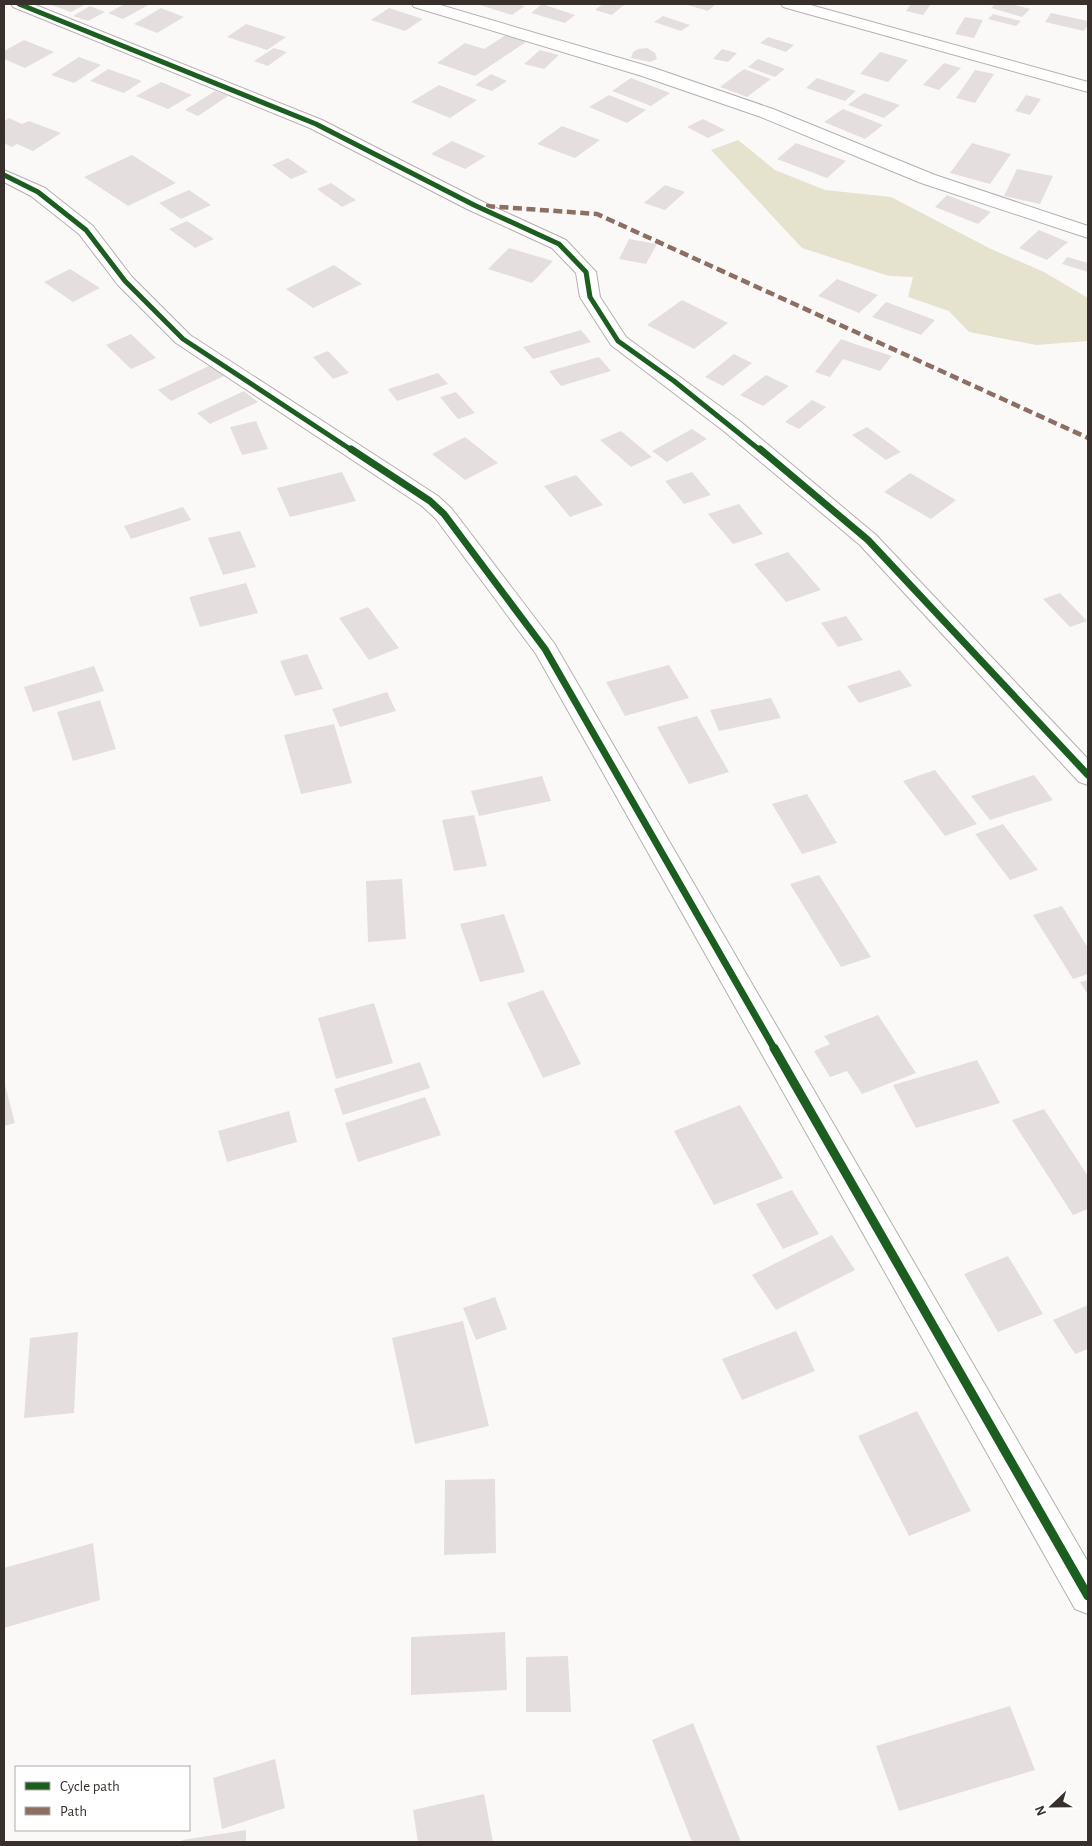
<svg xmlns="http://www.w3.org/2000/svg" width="1092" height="1846" font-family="'Alegreya Sans',sans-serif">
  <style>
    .green { fill: #e5e2cd }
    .building { fill: #e4dfde }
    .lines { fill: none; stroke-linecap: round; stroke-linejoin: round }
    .minor-casing { stroke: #b4b0ad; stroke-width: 2 }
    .minor { fill: #fefefe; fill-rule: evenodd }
    .quiet { stroke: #8d6e63; stroke-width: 4.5; stroke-dasharray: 9 4.5; stroke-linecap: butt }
    .cycleway-far2-casing { stroke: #fff; stroke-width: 7 }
    .cycleway-far1-casing { stroke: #fff; stroke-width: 10 }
    .cycleway-casing { stroke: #fff; stroke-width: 12 }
    .cycleway-far2 { stroke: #1b5e20; stroke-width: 5 }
    .cycleway-far1 { stroke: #1b5e20; stroke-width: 7 }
    .cycleway { stroke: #1b5e20; stroke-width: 9 }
  </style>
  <rect width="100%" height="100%" fill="#fbf9f7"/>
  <path class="green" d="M738,140L775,170L825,190L891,197L991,249L1044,272L1088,298V341L1036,345L969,332L949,311L908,297L913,277L889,276L802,248L711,150Z"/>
  <path class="building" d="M48,4H86L71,12Z
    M125,4H150L123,19L108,13Z
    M482,4H516L525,6L512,15L480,5Z
    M542,4L575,15L565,23L531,13Z
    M603,4H625L612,15L595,10Z
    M684,4H716L708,11Z
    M911,4H931L923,15L906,11Z
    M995,4H1011L1030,9L1022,17L991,8Z
    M90,6L105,12L88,21L73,16Z
    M161,8L184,17L157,33L134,24Z
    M389,8L423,19L405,31L371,20Z
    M1051,13L1088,21V25L1084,31L1045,22Z
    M993,14L1021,21L1016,26L988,19Z
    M663,16L690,25L681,31L654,22Z
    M965,17L983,20L974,38L955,34Z
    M246,24L286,37L267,50L227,37Z
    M506,35L526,42L475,76L437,63L465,43L484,49Z
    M768,37L794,45L786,52L760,43Z
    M24,40L54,52L25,68L4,59V51Z
    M274,48L287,52L268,66L254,61Z
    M647,48L655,53L657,59L650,62L631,58L633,52L638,49Z
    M722,49L737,53L728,62L713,59Z
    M540,50L559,55L544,69L524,64Z
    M880,52L908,60L888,82L860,74Z
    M79,57L101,65L74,83L51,75Z
    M758,59L785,69L775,77L748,67Z
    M944,63L961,68L939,90L923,85Z
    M108,69L142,81L124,93L90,81Z
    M744,69L771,79L747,97L720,87Z
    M975,70L994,74L975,103L956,98Z
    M491,74L507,81L492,91L475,85Z
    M631,78L670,93L651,106L612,91Z
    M817,78L856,91L845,101L806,88Z
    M161,82L192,95L168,109L136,96Z
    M439,85L477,100L450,118L411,102Z
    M215,91L228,96L198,116L185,110Z
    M864,93L900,105L884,118L848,105Z
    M609,95L646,110L627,123L589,107Z
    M1026,95L1041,99L1030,115L1015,111Z
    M843,109L883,125L865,139L824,122Z
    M9,118L22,124L29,121L61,133L33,151L17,144L12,147L4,143V121Z
    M703,119L725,130L708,138L687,127Z
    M562,126L600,140L575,158L537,144Z
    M452,141L486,156L465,169L431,154Z
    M796,143L846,161L827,178L777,159Z
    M972,143L1011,154L990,184L950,173Z
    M132,155L176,183L128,206L84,177Z
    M288,158L308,172L291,179L272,165Z
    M1017,169L1053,176L1040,204L1004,196Z
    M331,183L356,200L342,207L317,189Z
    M665,185L685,192L665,210L644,203Z
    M189,190L211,205L181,219L159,203Z
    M947,195L991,212L978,224L935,207Z
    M187,221L214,239L195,248L169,229Z
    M1039,230L1068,242L1047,260L1019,248Z
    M629,239L657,244L646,264L619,259Z
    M509,248L553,261L532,283L488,269Z
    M1067,257L1088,263V272L1062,264Z
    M334,265L362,284L313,308L286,289Z
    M70,269L100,288L73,302L44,282Z
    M837,279L878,295L859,313L818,296Z
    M682,300L728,323L694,349L647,325Z
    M886,302L935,320L921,335L872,317Z
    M581,330L591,342L533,359L523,347Z
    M131,334L156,358L131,369L106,345Z
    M841,339L855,344L892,356L880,371L843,359L830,377L815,372Z
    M328,351L349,373L333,379L313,357Z
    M734,354L752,363L723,386L705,377Z
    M599,357L611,371L561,386L549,371Z
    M211,365L224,376L171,401L158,390Z
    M438,373L448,384L397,401L388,389Z
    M766,375L789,386L763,406L740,395Z
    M244,391L258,402L210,424L197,413Z
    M456,392L475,413L458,419L440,397Z
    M812,400L826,407L799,429L785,422Z
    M256,421L268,449L242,455L230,427Z
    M867,427L901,452L886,460L852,435Z
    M692,429L707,439L667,462L652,451Z
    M621,431L652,457L631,467L600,440Z
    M465,437L498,463L465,480L432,454Z
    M342,472L356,501L290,517L277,488Z
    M692,472L711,495L684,504L665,481Z
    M910,473L956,500L931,519L884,492Z
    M576,475L603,505L570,517L544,486Z
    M739,504L763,534L733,544L708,514Z
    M183,507L191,520L131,539L124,526Z
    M240,531L256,567L223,575L208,538Z
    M788,552L821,590L786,602L754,564Z
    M246,583L258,613L200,627L189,597Z
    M1060,593L1087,621L1070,627L1043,599Z
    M368,607L399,648L369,660L339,618Z
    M846,616L863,640L838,647L821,623Z
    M307,654L323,689L295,696L280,661Z
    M669,665L689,698L625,716L606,682Z
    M94,666L104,691L33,712L24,687Z
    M900,670L912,686L859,703L847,686Z
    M387,692L396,711L340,727L332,709Z
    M771,698L781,718L719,731L710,710Z
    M100,700L116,749L73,761L57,712Z
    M697,716L729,772L689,784L657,727Z
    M334,724L352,783L301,794L284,735Z
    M935,770L977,824L945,836L903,781Z
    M1034,775L1053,800L990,820L971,796Z
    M542,776L551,801L479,816L471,791Z
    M807,794L837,843L802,854L772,804Z
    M474,815L487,866L454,871L442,820Z
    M1003,824L1038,870L1010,880L975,834Z
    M819,875L871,957L841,967L790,884Z
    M402,879L406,939L368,942L366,881Z
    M1062,906L1088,948V974L1073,979L1033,915Z
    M504,914L525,972L480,982L460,924Z
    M1088,980V995L1080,982Z
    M543,990L581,1064L543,1078L507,1003Z
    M374,1003L393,1063L336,1079L318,1018Z
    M878,1015L916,1073L862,1094L847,1071L830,1077L814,1051L830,1044L824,1036Z
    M977,1060L1000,1103L916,1128L893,1085Z
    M420,1062L430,1088L343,1115L334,1089Z
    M4,1081L15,1123L4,1126Z
    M425,1097L441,1135L358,1162L345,1123Z
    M740,1105L783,1178L714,1205L674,1131Z
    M1044,1109L1088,1176V1209L1073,1215L1012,1120Z
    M289,1111L297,1142L227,1162L218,1131Z
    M792,1190L819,1234L783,1249L756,1204Z
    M832,1235L855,1270L776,1310L752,1275Z
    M1008,1256L1043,1314L998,1332L964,1274Z
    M495,1297L507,1329L476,1340L463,1308Z
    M1088,1305V1349L1075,1354L1053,1320Z
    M463,1321L489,1426L415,1444L392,1338Z
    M796,1331L815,1371L742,1400L722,1359Z
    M78,1332L74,1413L24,1418L30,1338Z
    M917,1411L971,1511L909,1536L858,1436Z
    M495,1479L496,1553L444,1555L445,1480Z
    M93,1543L100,1600L4,1628V1568Z
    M505,1632L507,1690L411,1695V1637Z
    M568,1656L571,1712H526V1657Z
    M1010,1706L1035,1770L899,1811L876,1746Z
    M693,1723L741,1842H692L652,1740Z
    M275,1759L285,1808L222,1829L213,1778Z
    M484,1794L493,1842H418L413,1810Z
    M246,1830V1842H182V1840Z"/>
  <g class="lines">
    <g class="minor-casing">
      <path id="minor" d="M11,4H33L322,120L481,201L566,240L596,272L600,297L626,337L741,422L876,535L1088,759V785L1079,782L860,545L725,432L611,345L580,297L576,273L552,248L467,209L310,128L13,7Z
        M412,4H437L654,68L773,109L935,175L1088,226V238L921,183L761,117L642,76L414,7Z
        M781,4H807L1088,82V92L783,7Z
        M4,170L45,188L93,226L132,277L190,335L438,496L452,509L554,643L1088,1562V1614L1075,1609L536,654L436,519L422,506L176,343L118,285L79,234L31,196L4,182Z"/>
    </g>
    <use href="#minor" class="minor"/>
    <path class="quiet" d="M486,206L597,214L1088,438"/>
    <g class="cycleway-far2-casing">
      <path id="cycleway-far2" d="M19,4L316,124L474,205L559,244L586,272L590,297L618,341L674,381L761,451
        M4,175L38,192L86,230L125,281L183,339L353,451"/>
    </g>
    <g class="cycleway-far1-casing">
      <path id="cycleway-far1" d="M351,449L430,501L444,514L545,649L775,1050
        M760,449L868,540L1088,775"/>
    </g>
    <g class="cycleway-casing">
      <path id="cycleway" d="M774,1048L1088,1596"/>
    </g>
    <use href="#cycleway-far2" class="cycleway-far2"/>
    <use href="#cycleway-far1" class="cycleway-far1"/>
    <use href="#cycleway" class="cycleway"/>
  </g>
  <rect width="1092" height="1846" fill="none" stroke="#38302d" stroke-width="10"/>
  <rect x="15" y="1766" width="175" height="65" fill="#ffffff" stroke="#afacab"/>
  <rect x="25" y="1782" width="25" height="8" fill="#1b5e20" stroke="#afacab"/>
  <text x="60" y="1791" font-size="15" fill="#38302d">Cycle path</text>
  <rect x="25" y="1807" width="25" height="8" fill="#8d6e63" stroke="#afacab"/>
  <text x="60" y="1816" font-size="15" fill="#38302d">Path</text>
  <g transform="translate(1052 1806) rotate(248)" stroke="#ffffff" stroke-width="4" paint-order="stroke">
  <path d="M0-4L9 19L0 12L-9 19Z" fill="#38302d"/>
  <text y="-8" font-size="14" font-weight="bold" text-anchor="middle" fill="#38302d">N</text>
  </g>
</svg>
